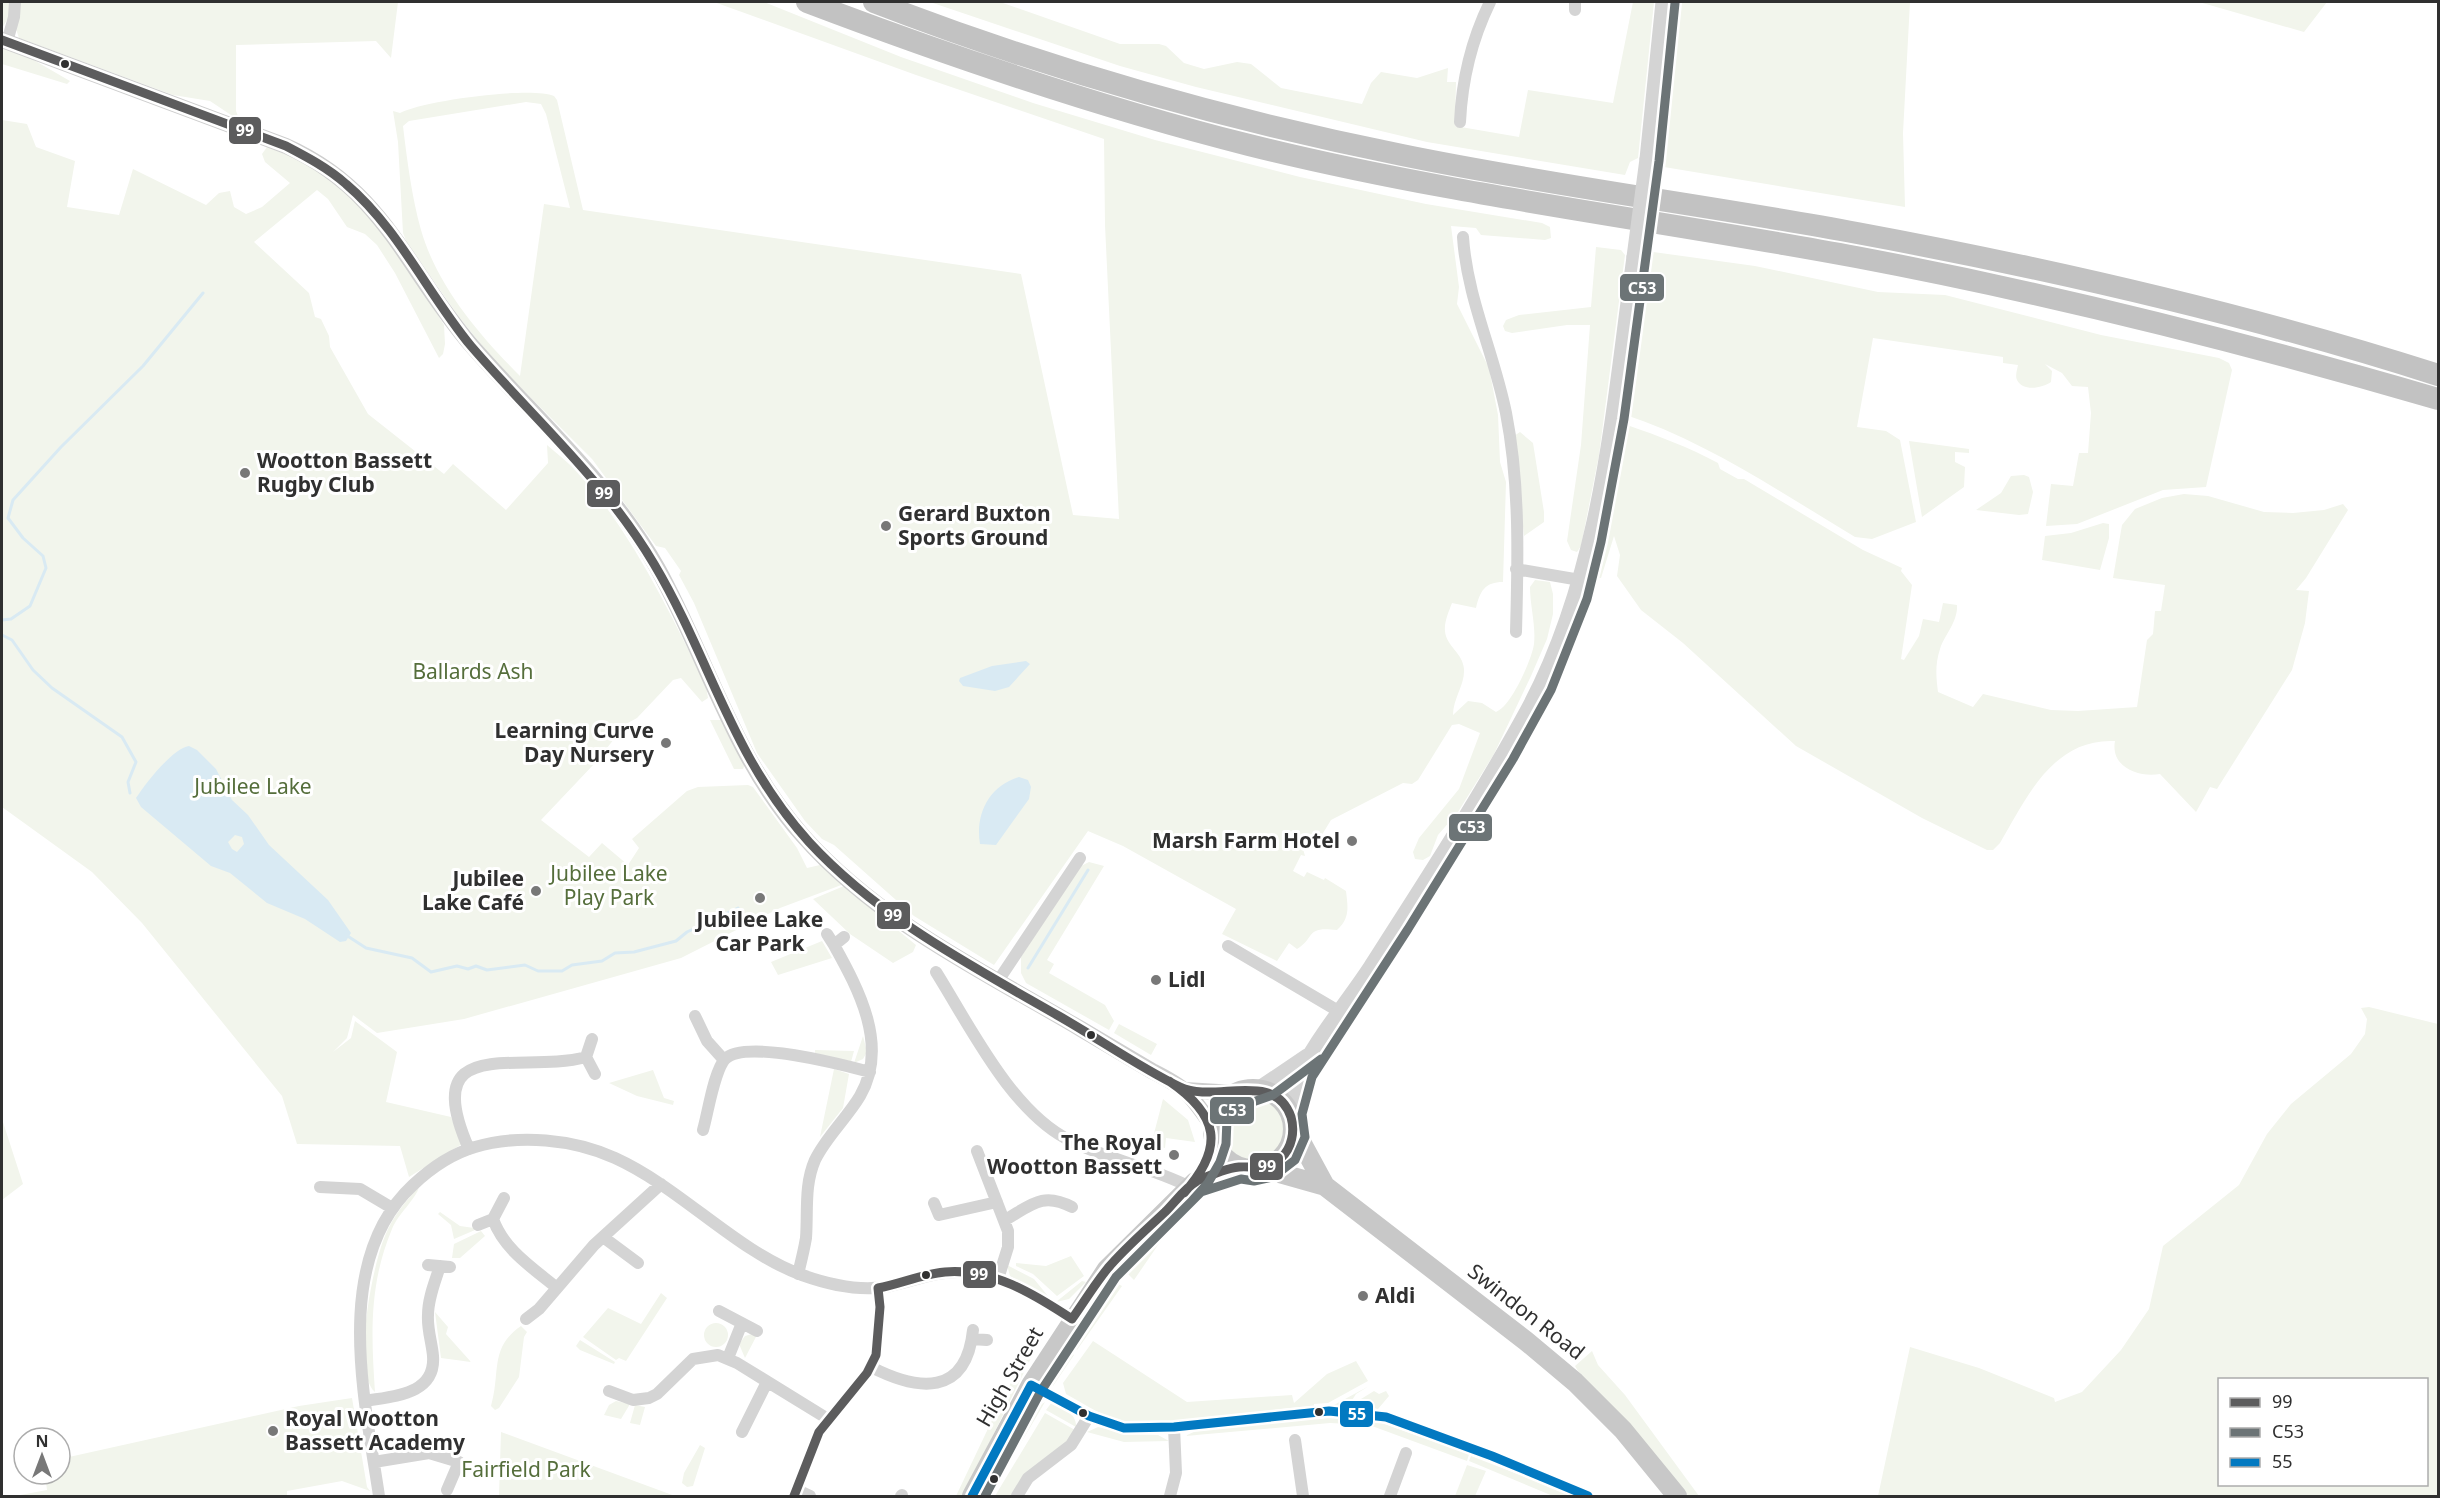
<svg xmlns="http://www.w3.org/2000/svg" width="2440" height="1498" font-family="'Noto Sans',sans-serif">
  <style>
    .green { fill: #f2f5ec; fill-rule: evenodd }
    .water { fill: #d9eaf3; fill-rule: evenodd }
    .lines { fill: none; stroke-linecap: round; stroke-linejoin: round }
    .stream { stroke: #d9eaf3; stroke-width: 3 }
    .minor { stroke: #d4d4d4; stroke-width: 12 }
    .tertiary { stroke: #d4d4d4; stroke-width: 15 }
    .secondary { stroke: #cecece; stroke-width: 16 }
    .primary { stroke: #c8c8c8; stroke-width: 20 }
    .motorway { stroke: #c2c2c2; stroke-width: 22 }
    .tertiary-bridge { stroke: #d4d4d4; stroke-width: 15 }
    .bus-1-casing { stroke: #fff; stroke-width: 14 }
    .bus-2-casing { stroke: #fff; stroke-width: 14 }
    .bus-3-casing { stroke: #fff; stroke-width: 14 }
    .bus-1 { stroke: #5c5c5d; stroke-width: 9 }
    .bus-2 { stroke: #6c7476; stroke-width: 9 }
    .bus-3 { stroke: #0279c1; stroke-width: 9 }
    .bus-dot { fill: #303030; stroke: #fff; stroke-width: 2 }
    .poi-dot { fill: #787878; stroke: #fff; stroke-width: 2 }
    .labels { text-anchor: middle; stroke-width: 6; stroke-linejoin: round; paint-order: stroke }
    .poi-label { font-size: 21px; font-weight: bold; fill: #303030; stroke: #fff; text-anchor: start }
    .park-label { font-size: 21px; fill: #556e3b; stroke: #fff }
    .street-label { font-size: 21px; fill: #303030; stroke: #fff }
    .line-badge { stroke: #fff; stroke-width: 2 }
    .badge-label { font-size: 16px; text-anchor: middle; font-weight: bold; fill: #fff }
  </style>
  <rect width="100%" height="100%" fill="#fff"/>
  <path class="green" d="M2,2H10V15L2,28Z
    M20,2H398L391,58L376,41L236,45V111L240,121L210,101L173,95L19,38L16,29Z
    M714,2H764L901,57L1033,103L1155,140L1300,177L1426,204L1542,223L1550,227L1551,238L1545,240L1481,235L1476,228L1451,226L1459,287L1457,304L1489,368L1498,415L1500,462L1506,482L1503,582C1485,582 1480,591 1476,608L1452,603C1449,611 1444,622 1445,631C1446,646 1463,653 1464,669C1465,685 1453,698 1453,715L1468,701L1482,703L1496,712C1511,707 1532,659 1534,644C1536,625 1530,606 1530,587L1535,580L1550,582L1553,594V614L1547,639L1531,676L1494,754L1458,812L1438,835L1430,856L1423,860L1415,859L1413,852L1419,838L1459,789L1480,733L1459,724L1452,725L1418,780L1412,784L1403,783L1331,820L1320,838L1306,834L1302,845L1305,856L1301,855L1293,871L1304,877L1307,872L1324,880L1325,878L1346,891C1348,908 1350,918 1337,930C1305,926 1316,937 1297,949L1289,943L1277,961L1222,934L1236,909L1123,846L1088,831L994,965L914,916L834,845L822,839L805,821L757,753L694,603L679,575L681,571L665,548L656,546L592,459L496,363L459,317L407,243L403,233L398,142L393,111L400,113C422,101 531,86 554,96L557,100L583,210L1021,274L1073,515L1119,519L1105,225L1104,139L916,75ZM526,102L541,104L546,114L570,208L544,204L520,376C480,336 437,286 421,230C412,198 407,160 403,126L409,121Z
    M930,2H1000L1120,44H1159L1166,46L1184,63L1204,69L1237,62L1251,64L1281,88L1362,104L1371,83L1381,72L1417,78L1448,68L1447,82H1456L1455,126L1519,137L1528,90L1613,103L1633,2H1654L1638,158L1630,162L1625,175L1427,142L1196,87L1120,66Z
    M1667,2H1910L1903,133L1905,207L1652,165Z
    M2199,2H2327L2304,32Z
    M2,48L32,59L70,81L67,84L2,64Z
    M2,120L27,124L36,147L75,161L67,207L119,215L133,169L206,205L219,193L230,191L234,207L246,214L262,207L290,183L265,162L262,154L267,147L308,163L365,209L416,280L444,325L445,344L443,354L439,358L395,273L377,245L365,234L347,227L328,199L317,190L254,242L309,293L315,317L321,319L329,336L330,347L368,414L444,474L453,464L506,510L548,463L547,445C561,457 576,469 588,483C637,544 672,616 706,686L708,698L702,702L681,678L673,680L637,718L626,724L595,763L541,820L589,857L602,843L628,865L639,848L632,839L687,791L698,787L748,785L753,787L797,848L807,868L820,865L844,884L780,908L681,958L464,1019L377,1033L353,1015L347,1038L333,1052L351,1038L355,1021L397,1052L386,1102L451,1117L462,1144L409,1177L400,1146L297,1144L282,1096L142,923L92,872L2,807Z
    M1596,247L1621,250L1625,255L1599,455L1581,546L1577,552L1571,550L1567,541L1581,445L1590,325H1567L1512,333L1505,331L1503,326L1506,320L1519,315L1591,307Z
    M1646,251L1755,266L1878,292L1945,295L2101,335L2219,358L2229,363L2232,370L2206,487L2163,490L2077,524L2046,526L2051,484L2073,486L2079,453H2088L2091,413L2088,387L2072,386L2062,373L2045,364L2052,371L2051,382C2042,388 2023,392 2017,380C2015,376 2017,370 2018,365L2003,363V357L1873,338L1857,427L1886,431L1900,440L1916,522L1872,539L1855,537C1780,492 1706,441 1623,414L1622,403L1640,255Z
    M1627,425C1659,436 1688,447 1718,463L1720,469L1738,479H1744L1863,550L1902,568L1901,571L1912,585L1901,659L1904,660L1919,636L1923,619L1939,622L1943,603L1957,605C1958,622 1945,634 1940,649C1935,664 1936,677 1938,692L1973,707L1983,694L2051,710L2078,711L2137,707L2147,640L2153,634L2155,611H2161L2165,585L2113,578L2122,525L2135,509L2162,498L2184,494L2208,496L2264,512L2293,513L2324,510L2343,504L2348,510L2306,578L2296,590L2309,591L2305,623L2292,670L2217,789L2210,787L2196,812L2160,774C2139,778 2110,767 2115,741C2053,738 2027,797 2000,843L1993,850H1987L1922,818L1796,746L1683,643L1641,610L1617,576L1620,555L1614,536L1601,578L1595,577L1620,426Z
    M1520,432L1533,443L1544,512V522L1524,536L1514,436Z
    M1909,441L1969,449V453L1955,452V462L1965,467L1964,487L1922,517Z
    M2024,475L2029,477L2033,492L2028,514L2019,515L1976,510L2001,493L2011,476Z
    M2103,523L2109,524V538L2100,570L2042,560L2045,536L2071,533Z
    M710,720H722L745,764L743,769H734Z
    M1089,862L1104,866L1047,960L1054,964L1049,973L1105,1005L1114,1021L1109,1030L1026,983L1021,973V957L1079,867Z
    M844,886L916,945L913,952L893,963L850,934L813,899Z
    M822,941L832,958L778,975L771,962Z
    M2369,1007L2438,1024V1496H1878L1910,1347L1979,1368L2054,1398L2055,1402L2082,1392L2121,1350L2149,1309L2163,1246L2239,1185L2267,1134L2291,1104L2351,1054L2365,1034L2367,1019L2361,1008ZM2220,1380H2426V1484H2220Z
    M1119,1024L1157,1044L1151,1055L1114,1033Z
    M863,1036L867,1052L863,1059L854,1063Z
    M815,1050L854,1051L851,1062L815,1053Z
    M834,1069L849,1074L843,1108L820,1137Z
    M653,1070L664,1098L674,1101L673,1105L637,1096L609,1083Z
    M1220 1129a32 32 0 1 1 64 0a32 32 0 1 1-64 0Z
    M1163,1099L1188,1120L1195,1142L1166,1138L1165,1148L1151,1145Z
    M2,1119L23,1184L2,1200Z
    M419,1187C416,1199 398,1214 392,1229C369,1284 371,1333 375,1392C351,1371 373,1264 385,1236C393,1216 405,1202 419,1187Z
    M1200,1195L1158,1245L1134,1280L1126,1272C1128,1255 1177,1211 1191,1197Z
    M440,1212L460,1226L474,1228L475,1230L454,1239L451,1225L438,1214Z
    M481,1231L485,1236L460,1258H452L454,1244Z
    M1071,1256L1084,1276L1057,1296L1033,1274L1016,1266V1263L1046,1266Z
    M1007,1265L1034,1279L1052,1301L1010,1276Z
    M1082,1281L1086,1282L1069,1299L1056,1302Z
    M1116,1283L1122,1286L1077,1350L1071,1345L1107,1286Z
    M661,1293L667,1298L626,1361L619,1358L616,1360L583,1337L608,1308L641,1324Z
    M435,1312L448,1327L446,1334L471,1362L441,1358Z
    M704 1335a12 12 0 1 1 24 0a12 12 0 1 1-24 0Z
    M521,1326L527,1332L524,1337L519,1377L499,1408L495,1410L491,1406C501,1372 489,1348 521,1326Z
    M1039,1333L1044,1336L1036,1348L963,1496H956L1004,1395Z
    M752,1334L757,1335L745,1358L739,1344L745,1336Z
    M580,1340L615,1362L614,1364L580,1350L576,1346Z
    M1093,1341L1187,1402L1292,1395L1294,1403L1327,1374L1356,1361L1368,1381L1328,1403L1314,1404V1406C1257,1409 1184,1429 1129,1422C1106,1419 1086,1405 1066,1394L1063,1383Z
    M1067,1350L1074,1355L1053,1386L1052,1375Z
    M1592,1351L1598,1365L1625,1395L1699,1496H1689L1685,1493L1578,1371L1575,1366Z
    M1369,1386L1356,1394L1349,1405H1334Z
    M1374,1391L1379,1394L1386,1391L1389,1396L1378,1409L1361,1405V1399Z
    M352,1398L367,1487L370,1491L342,1481L287,1491V1496H15L47,1490L45,1474H60V1459L299,1406Z
    M616,1401L630,1404L621,1419L604,1415L609,1405Z
    M1045,1402L1004,1472L1001,1473L1031,1411Z
    M1052,1402C1062,1408 1077,1413 1076,1427L1046,1410Z
    M635,1405L645,1407L640,1425L630,1423Z
    M1045,1413L1075,1430V1436L1014,1496H995Z
    M1324,1417L1362,1419V1422H1369V1425L1330,1423L1185,1436L1198,1430Z
    M1373,1420L1469,1454L1467,1461L1372,1426Z
    M1098,1427L1128,1434L1158,1435L1169,1441L1124,1442L1087,1432Z
    M501,1432L675,1496H499Z
    M700,1445L705,1448L693,1486L687,1487L682,1483L684,1473Z
    M1471,1456L1575,1496H1553L1469,1461Z
    M1467,1465L1486,1471L1475,1496H1455Z"/>
  <path class="water" d="M1026,661L1030,664L1009,687L995,691L963,686L959,681L960,678L992,666Z
    M189,746L197,750L216,769L232,800L248,815L269,845L328,900L351,933L346,941L340,942L305,919L267,903L230,873L211,866L141,807L136,798C146,783 172,749 189,746ZM235,835L242,837L244,844L237,852L232,849L228,842Z
    M1019,777L1028,780L1031,787L1029,799L996,845L980,844C975,814 989,786 1019,777Z"/>
  <g class="lines">
    <path class="stream" d="M2,620L11,619L30,606L46,568L43,556L23,538L8,518L13,500L61,447L143,366L203,293
      M2,635L12,640L33,670L52,688L122,737L136,762L128,782L130,793
      M346,935L366,948L412,958L431,972L457,966L468,969L476,966L487,970L525,965L538,971H562L572,965L602,961L615,953L634,952L676,941L687,932L738,908
      M1028,968L1088,870"/>
    <path class="minor" d="M1575,10V2
      M7,42L14,17L15,2
      M1460,122C1462,78 1471,41 1490,2
      M1463,237C1467,298 1494,353 1506,413C1520,484 1518,560 1516,632
      M1516,569L1580,580
      M827,934L834,945L844,937
      M1228,946L1340,1012
      M936,972C970,1026 1012,1113 1071,1141C1109,1160 1151,1167 1190,1187
      M998,981L1080,858
      M695,1016L707,1041L724,1060
      M592,1039L586,1057L595,1074
      M703,1130C708,1113 714,1071 725,1059C745,1039 844,1065 870,1072
      M469,1149C417,1031 520,1075 586,1057
      M977,1151L1008,1231V1247L998,1279
      M320,1187L360,1189L392,1208
      M934,1203L939,1215L997,1202
      M493,1219C504,1250 533,1268 557,1288
      M1005,1220C1030,1206 1042,1191 1072,1207
      M478,1225L493,1219L504,1198
      M603,1237L638,1263
      M428,1265L450,1267
      M798,1274C801,1262 804,1250 806,1238C808,1212 804,1185 815,1160C826,1137 847,1118 860,1096C889,1046 859,990 834,945
      M719,1311L757,1331
      M526,1319L539,1309L594,1245L661,1184
      M972,1339L987,1340
      M728,1358L742,1323
      M871,1367C918,1391 966,1397 973,1330
      M1031,1385L1089,1416L1124,1428L1174,1427L1329,1411L1386,1417L1492,1456L1588,1496
      M609,1391L633,1400L649,1398L657,1394L693,1359L718,1355L737,1363L828,1419
      M365,1401C393,1396 436,1395 433,1356C432,1343 427,1329 428,1315C428,1298 435,1282 440,1266
      M742,1432L767,1382
      M1295,1440L1303,1496
      M374,1462L429,1453L459,1462L447,1490
      M797,1490L810,1496
      M379,1496C365,1400 331,1261 413,1185C432,1167 451,1154 475,1147C519,1134 573,1139 615,1158C681,1188 736,1251 802,1275C830,1285 861,1292 890,1286C914,1281 937,1271 962,1272C1003,1274 1039,1297 1072,1319
      M794,1496L819,1432L867,1373L876,1355L880,1307L878,1288
      M901,1496L902,1495
      M1017,1496L1028,1478L1071,1445L1089,1416
      M1170,1496L1176,1473L1174,1427
      M1390,1496L1406,1453"/>
    <path class="tertiary" d="M1647,159L1663,2
      M1258,1089L1307,1056
      M1290,1113C1292,1102 1293,1090 1297,1080C1311,1045 1349,1000 1371,966C1425,882 1480,797 1528,709C1602,571 1613,409 1634,257"/>
    <path class="secondary" d="M2,40L286,146C385,190 406,270 472,346C536,419 610,483 658,569C707,658 734,759 803,836C879,922 983,971 1081,1029C1105,1043 1128,1057 1152,1071C1164,1077 1178,1084 1187,1093C1197,1103 1204,1115 1213,1126
      M1185,1090L1235,1093"/>
    <path class="primary" d="M1213 1129a40 40 0 1 1 80 0a40 40 0 1 1-80 0Z
      M1293,1127L1325,1186
      M1262,1168L1325,1186L1526,1341L1575,1382L1623,1430L1677,1496
      M972,1496L1031,1385L1107,1269L1195,1182L1240,1167"/>
    <path class="motorway" d="M807,2C952,57 1098,107 1249,145C1449,195 1653,219 1856,257C2052,294 2246,343 2438,399
      M874,2C1045,68 1222,119 1402,155C1553,186 1706,205 1857,233C2051,269 2251,315 2438,375"/>
    <path class="tertiary-bridge" d="M1634,257L1647,159"/>
    <g class="bus-1-casing">
      <path id="bus-1" d="M2,40L286,146C307,157 328,168 346,184C398,228 428,294 471,346C533,418 605,481 654,564C711,660 731,756 809,842C878,917 970,965 1057,1015C1098,1038 1137,1066 1180,1087C1214,1104 1275,1069 1291,1117C1295,1131 1292,1148 1281,1158C1268,1171 1255,1166 1239,1167C1228,1168 1208,1176 1197,1181C1185,1188 1175,1202 1165,1212C1146,1230 1125,1248 1108,1268C1095,1284 1084,1302 1072,1319
        M1169,1081C1219,1115 1225,1147 1184,1193
        M878,1288C900,1284 922,1274 945,1272C992,1268 1034,1294 1072,1319
        M794,1496L819,1432L867,1373L876,1355L880,1307L878,1288"/>
    </g>
    <g class="bus-2-casing">
      <path id="bus-2" d="M1191,1202L1208,1183L1220,1162L1226,1144L1227,1119L1233,1109L1273,1095L1321,1059
        M985,1496L1041,1391L1116,1277L1201,1192L1241,1179L1254,1181L1273,1177L1295,1160L1305,1137L1302,1114L1312,1077L1408,929L1513,759L1551,690L1587,599L1601,542L1624,419L1659,161L1675,3"/>
    </g>
    <g class="bus-3-casing">
      <path id="bus-3" d="M1031,1385L1089,1416L1124,1428L1174,1427L1329,1411L1386,1417L1492,1456L1588,1496
        M972,1496L1031,1385"/>
    </g>
    <use href="#bus-1" class="bus-1"/>
    <use href="#bus-2" class="bus-2"/>
    <use href="#bus-3" class="bus-3"/>
  </g>
  <g class="bus-dot">
    <circle cx="65" cy="64" r="5"/>
    <circle cx="1091" cy="1035" r="5"/>
    <circle cx="926" cy="1275" r="5"/>
    <circle cx="1319" cy="1412" r="5"/>
    <circle cx="1083" cy="1413" r="5"/>
    <circle cx="994" cy="1479" r="5"/>
  </g>
  <g class="poi-dot">
    <circle cx="245" cy="473" r="6"/>
    <circle cx="886" cy="526" r="6"/>
    <circle cx="666" cy="743" r="6"/>
    <circle cx="1352" cy="841" r="6"/>
    <circle cx="536" cy="891" r="6"/>
    <circle cx="760" cy="898" r="6"/>
    <circle cx="1156" cy="980" r="6"/>
    <circle cx="1174" cy="1155" r="6"/>
    <circle cx="1363" cy="1296" r="6"/>
    <circle cx="273" cy="1431" r="6"/>
  </g>
  <g class="labels">
    <g class="poi-label">
      <text x="257" y="468">Wootton Bassett<tspan x="257" dy="24">Rugby Club</tspan></text>
      <text x="898" y="521">Gerard Buxton<tspan x="898" dy="24">Sports Ground</tspan></text>
      <text x="654" y="738" text-anchor="end">Learning Curve<tspan x="654" dy="24">Day Nursery</tspan></text>
      <text x="1340" y="848" text-anchor="end">Marsh Farm Hotel</text>
      <text x="524" y="886" text-anchor="end">Jubilee<tspan x="524" dy="24">Lake Café</tspan></text>
      <text x="760" y="927" text-anchor="middle">Jubilee Lake<tspan x="760" dy="24">Car Park</tspan></text>
      <text x="1168" y="987">Lidl</text>
      <text x="1162" y="1150" text-anchor="end">The Royal<tspan x="1162" dy="24">Wootton Bassett</tspan></text>
      <text x="1375" y="1303">Aldi</text>
      <text x="285" y="1426">Royal Wootton<tspan x="285" dy="24">Bassett Academy</tspan></text>
    </g>
    <g class="park-label">
      <text x="473" y="679">Ballards Ash</text>
      <text x="253" y="794">Jubilee Lake</text>
      <text x="609" y="881">Jubilee Lake<tspan x="609" dy="24">Play Park</tspan></text>
      <text x="526" y="1477">Fairfield Park</text>
    </g>
    <g class="street-label">
      <text transform="translate(1526 1312) rotate(38)" y="7">Swindon Road</text>
      <text transform="translate(1010 1377) rotate(-60)" y="7">High Street</text>
    </g>
  </g>
  <g class="line-badge">
    <rect x="228" y="116" width="34" height="29" rx="6" fill="#5c5c5d"/>
    <rect x="1619" y="273" width="46" height="29" rx="6" fill="#6c7476"/>
    <rect x="586" y="479" width="35" height="29" rx="6" fill="#5c5c5d"/>
    <rect x="1448" y="813" width="45" height="29" rx="6" fill="#6c7476"/>
    <rect x="876" y="901" width="35" height="29" rx="6" fill="#5c5c5d"/>
    <rect x="1209" y="1096" width="46" height="29" rx="6" fill="#6c7476"/>
    <rect x="1249" y="1152" width="35" height="29" rx="6" fill="#5c5c5d"/>
    <rect x="962" y="1260" width="35" height="29" rx="6" fill="#5c5c5d"/>
    <rect x="1339" y="1400" width="35" height="28" rx="6" fill="#0279c1"/>
  </g>
  <g class="badge-label">
    <text x="245" y="136">99</text>
    <text x="1642" y="294">C53</text>
    <text x="604" y="499">99</text>
    <text x="1471" y="833">C53</text>
    <text x="893" y="921">99</text>
    <text x="1232" y="1116">C53</text>
    <text x="1267" y="1172">99</text>
    <text x="979" y="1280">99</text>
    <text x="1357" y="1420">55</text>
  </g>
  <rect width="2440" height="1498" fill="none" stroke="#303030" stroke-width="6"/>
  <rect x="2218" y="1378" width="210" height="108" fill="#ffffff" stroke="#acacac" stroke-width="1.5"/>
  <rect x="2230" y="1398" width="30" height="9" fill="#5c5c5d" stroke="#acacac" stroke-width="1.5"/>
  <text x="2272" y="1408" font-size="18" fill="#303030">99</text>
  <rect x="2230" y="1428" width="30" height="9" fill="#6c7476" stroke="#acacac" stroke-width="1.5"/>
  <text x="2272" y="1438" font-size="18" fill="#303030">C53</text>
  <rect x="2230" y="1458" width="30" height="9" fill="#0279c1" stroke="#acacac" stroke-width="1.5"/>
  <text x="2272" y="1468" font-size="18" fill="#303030">55</text>
  <g transform="translate(42 1456)"><circle r="28" fill="#ffffff" stroke="#acacac" stroke-width="1.5"/>
  <path d="M0-4.5L10 22L0 15L-10 22Z" fill="#787878"/>
  <text y="-9" font-size="16" font-weight="bold" text-anchor="middle" fill="#303030">N</text>
  </g>
</svg>
